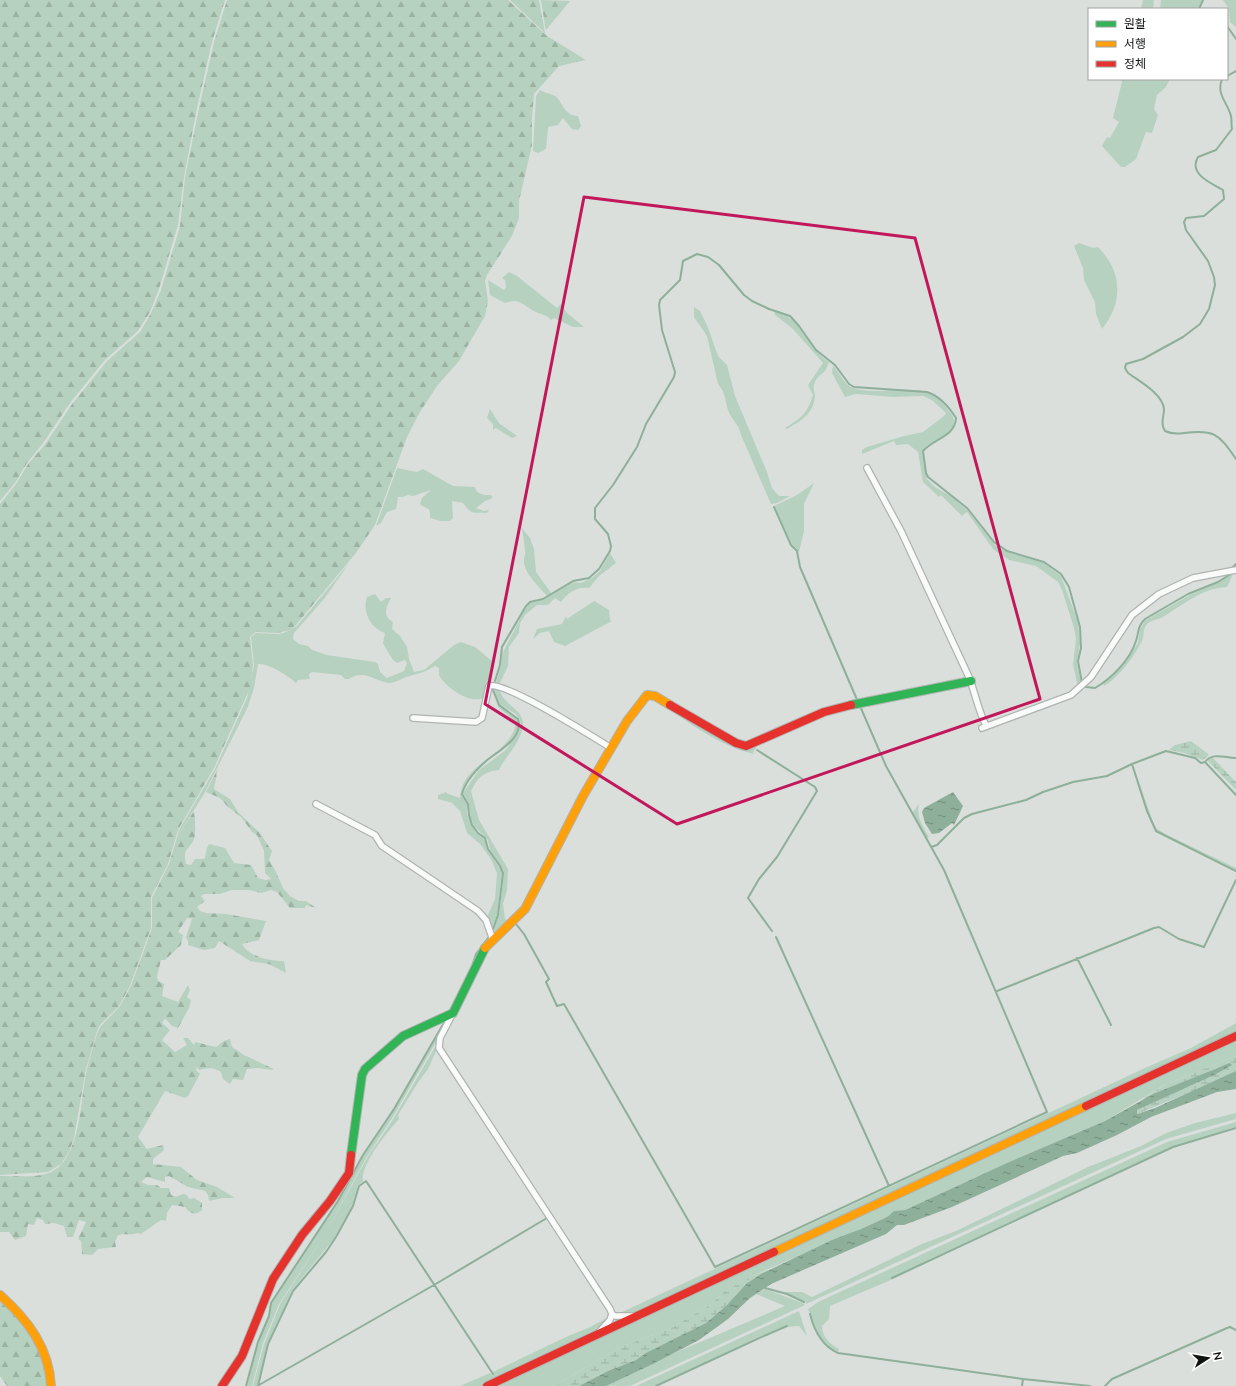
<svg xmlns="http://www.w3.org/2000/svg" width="1236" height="1386" font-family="Mulish,'Noto Sans KR',sans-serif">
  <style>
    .green { fill: #b7d1c0 }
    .forest { fill: url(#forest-firs) }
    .wetland { fill: url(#wetland-marsh) }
    .water { fill: url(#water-ripples) }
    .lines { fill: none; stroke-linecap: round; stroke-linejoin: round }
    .stream { stroke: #8eaf9a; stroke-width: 2 }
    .street-casing { stroke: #b0b4b1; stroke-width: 8 }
    .fast-casing { stroke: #b0b4b1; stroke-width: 10 }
    .slow-casing { stroke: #b0b4b1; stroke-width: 10 }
    .jam-casing { stroke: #b0b4b1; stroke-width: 10 }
    .street { stroke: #f9fafa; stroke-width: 5.5 }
    .fast { stroke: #30b455; stroke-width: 8 }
    .slow { stroke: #ff9f0a; stroke-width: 8 }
    .jam { stroke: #e5322d; stroke-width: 8 }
    .marked { fill: none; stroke: #c2185b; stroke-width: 3; stroke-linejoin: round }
  </style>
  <defs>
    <pattern id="forest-firs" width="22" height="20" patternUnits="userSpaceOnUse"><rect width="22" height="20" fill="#b7d1c0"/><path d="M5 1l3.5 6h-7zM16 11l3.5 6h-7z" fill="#9cb3a4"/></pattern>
    <pattern id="wetland-marsh" width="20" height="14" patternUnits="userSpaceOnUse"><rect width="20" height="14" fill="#b7d1c0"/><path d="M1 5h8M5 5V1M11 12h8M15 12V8" fill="none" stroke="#9cb3a4"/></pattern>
    <pattern id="water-ripples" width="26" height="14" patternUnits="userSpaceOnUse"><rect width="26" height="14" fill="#8eaf9a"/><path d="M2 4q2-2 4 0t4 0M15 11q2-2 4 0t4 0" fill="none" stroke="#728d7c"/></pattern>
  </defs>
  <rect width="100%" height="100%" fill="#dadfdc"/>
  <path class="green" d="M1143,0H1154L1153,9H1141Z
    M1161,0H1202L1198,9H1160Z
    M1223,0H1236V27L1230,22L1229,9Z
    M1121,79H1170L1166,87L1157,95L1154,109L1158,115L1152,133L1146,132L1136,159L1125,167H1121L1102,146L1107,137L1110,138L1119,122L1113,118L1122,82Z
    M540,90C544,93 550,93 555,96C564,103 563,115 578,116L581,126L578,130L572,129L563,118L558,125L548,127L546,149L538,153L533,151L536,96Z
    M1079,243L1094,248L1098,247C1122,271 1124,302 1102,329L1096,314L1095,302L1084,280L1083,268L1074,246Z
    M509,272L517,276L557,308L561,304L567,313L584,327H573L554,318L551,320C546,314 541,315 534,311C524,306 519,297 505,303L490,295L488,280L504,290L506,287L505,280L502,278Z
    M694,307L700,311L707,325L718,356L727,365L735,396L767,472L772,488L779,496H790L777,503L771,504L741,435C740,426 731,419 728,410C725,400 725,392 718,384L707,336L694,317Z
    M774,311C802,316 807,349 829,362C825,376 820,372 815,382C812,387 815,392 815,397C813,415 800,421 787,429L785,428C801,418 807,414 813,395L808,385L823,363L793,329L775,315Z
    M833,365C839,372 844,385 853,388C877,396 910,384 933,394C940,397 944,404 948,410C952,415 956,419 953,426C947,439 930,439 922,451L927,479L935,487L952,497L967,510L997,547L1013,554L1044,563L1061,576L1078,622L1080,643L1077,663L1082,685L1078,687L1073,665L1076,639L1074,628L1062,590L1058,582L1036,566L1009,560L993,549L967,512L962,516L941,495L939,497L923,482L918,452L908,444L896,445L894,441L862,454V450L867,447L904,436L923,432L944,416L946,413L932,400L923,396L893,397L856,394L845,397L832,373Z
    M490,409L499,423L517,436L512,438L496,428L493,430V424L487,418Z
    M397,468L417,472L423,469L453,486L475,487C477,495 484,495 491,495L493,498L485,501L476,508L484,511L489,510L487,513C471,512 473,516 463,503L452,501L453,518L450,521H441L430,518C431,505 426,510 420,504L422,498L431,490L413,496L408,495L403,497H398L396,509L387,512L381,523L376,526Z
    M814,483L804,504V531L799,552L792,544L774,506L797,495Z
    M521,527L530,538L534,549L536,572L551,593L547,596C539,587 526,575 524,563C523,559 526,554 525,551C524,543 524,535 521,527Z
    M610,553L616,563L599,576L589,588C578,586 567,593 561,602L555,598L548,605H537L525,615L520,623L519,633L509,647L508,666L499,685L496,683L500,669L503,652L524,611L530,603L543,600L571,582L581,583L592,578L600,571Z
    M350,562L324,599L294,633L293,639L299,644L308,646L312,650L327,655L375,662L378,664L380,672L387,678L404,671L407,663L405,660L397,663L393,660L385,647L383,643L385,633C370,628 362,611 367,597L375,594L381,602L386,598H391C386,607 382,616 393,622L392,629L400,636L407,647L409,659L414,672L424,670L454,645L461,642L475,647L492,661L494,665L485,697C471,706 445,687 439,675V668L435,666C422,674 419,673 406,677C401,679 396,682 391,683C377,683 364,668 349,679H345L341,675L312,672L309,674L310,679L298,680L296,683C289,676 268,663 258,664L254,688L247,709L204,794L177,837L179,830L215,769L247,698L254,665L251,637L256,633L279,634L286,632L297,626Z
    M1230,573L1233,574L1227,587C1201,588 1182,606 1161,618C1155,620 1148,621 1145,627C1143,631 1144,637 1142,641C1134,657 1119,677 1104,686L1103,684L1128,658L1138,643L1140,629L1146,620L1190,595L1220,582Z
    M594,601L609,610L610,620L612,621L565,646L554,642L549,631L540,633L533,639L537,629L562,624L566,616L567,619Z
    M495,686L499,688C502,700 510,704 518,712C534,730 506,754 499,770C484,771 477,778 471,791L479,820L508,869L507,890L503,904L505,919L511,922L495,935L493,931L499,915L504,871L490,850L488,840L474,826L470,817L469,803L463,793L479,770L506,750L521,726L520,720L516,714L499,704L494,690Z
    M653,697L739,748L746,749L754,745L756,748L753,752L754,754C719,746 682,719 653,697Z
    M496,701C501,711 515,712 518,721C521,728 510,742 505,747C502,750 498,752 495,754C481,763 466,777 461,793L467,803V814L471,823L476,832L484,838L488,850L502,872L497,915L492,929L488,915L495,899L497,873L491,859L480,844L467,833L460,811L452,803L438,799V795L446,792L448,794L460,798C461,762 512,756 516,722L499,708Z
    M1133,765L1153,822L1157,829L1167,835L1236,868V870L1156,830L1147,811Z
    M919,804C916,817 923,826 929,837L927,838L912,813Z
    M446,1021L439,1037L391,1120L366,1158L324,1236L279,1304L263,1343L252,1386H247L258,1342L269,1316L271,1303L339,1201L364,1155L394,1109Z
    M1236,1023V1034L636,1313H620L1147,1067L1191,1048Z
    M1236,1038V1056L1164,1085L1105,1121L1009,1162L905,1210L894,1211L887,1217L861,1229L752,1276L725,1291L710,1305L671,1328L621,1347L554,1386H492Z
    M435,1047L437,1049L428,1069L419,1081L398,1115L399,1119C388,1131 360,1165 363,1181L358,1185L352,1206L333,1240L292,1290L267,1344L259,1384L258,1386H253L264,1344L280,1304L324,1236L367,1158L392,1121Z
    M1236,1113V1119L1166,1139L806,1304L805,1301L779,1292H802L812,1297L922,1244L956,1231L1088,1167L1141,1146L1166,1133L1195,1123Z
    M1236,1122V1127L1173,1147L893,1279L830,1306L829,1319L822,1326C822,1337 830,1344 839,1349L838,1352C819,1345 815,1326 808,1309L818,1302L1167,1142Z
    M765,1289L803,1303L805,1305L630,1386H606L679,1351L785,1306L756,1294Z
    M799,1311L807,1336L799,1326L787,1327V1326L756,1338L655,1386H636Z
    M607,1318L602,1325L591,1336L484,1386H460L490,1373L492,1375L494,1374L493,1372L566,1337L590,1327Z"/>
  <path class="forest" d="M0,0H225L212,42L197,108L184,177L178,225L159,289L150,312L138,331L105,360L70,403L44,442L27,463L15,483L0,501Z
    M227,0H508L547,36L586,60L559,66L534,94L532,118V145L519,201V218L512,236L487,275L485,281L488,301L485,316L459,361L437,386L420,412L407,437L375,525L356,553L296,625L290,630L278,633L256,632L250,637L253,665L250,688L214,768L178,830L168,864L151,897V928L130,986L119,1006L100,1025L97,1031L86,1069L74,1138L69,1152L61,1164L48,1172L0,1175V504L16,484L28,464L46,443L72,404L107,361L140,332L151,313L161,290L180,226L185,177L199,108L214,42Z
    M510,0H539L545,33Z
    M541,0L570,1L546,30L545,26Z
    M218,768L214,789L230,799L238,812L259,832L272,851L269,860L275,870L283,888L290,896L299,901H306L316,908L306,905L305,908H290L277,892L271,890L261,893L249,890H232L220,894H204L201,896L205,901L197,907L200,911L206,913L226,914L266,921L259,940L242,944C249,957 270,961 284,961L286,973L269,964L250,961L219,941L215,948L204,950L188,945V941L186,937L192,919L187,918L178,932L183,935L181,945L165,960H161L157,976L158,981L164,984L162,996L178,1002L188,985L190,990L187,997L191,1000L189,1008L178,1028L172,1026L165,1018L162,1023L170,1030L162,1040L175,1052L187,1045L183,1038H188L194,1045L195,1042L216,1047L224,1041L230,1039L232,1047L244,1055L274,1069L272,1070L258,1068L247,1069L243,1080L233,1079L230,1084L223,1079L221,1072C212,1067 209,1068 199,1070L197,1067L196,1070L200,1074L188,1096L185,1098L165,1091L138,1137L147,1149L163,1145L164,1150L153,1159V1164L181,1167L197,1180L217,1187L235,1198H223L209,1201L208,1195L205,1191L188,1187L169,1176L165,1177V1182L147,1177L141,1182L148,1185H157L161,1188H169L171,1195L176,1197L183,1194L187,1195L189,1199L194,1198L202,1203V1210C195,1216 190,1214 185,1207L172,1205L167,1213L166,1221L161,1220L141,1234L137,1233C128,1236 125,1233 118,1235L115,1242L116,1247L98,1249L92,1255L82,1254L81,1241L78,1239L86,1222L79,1220L73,1237H67L64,1226L54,1223L45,1224L43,1220L37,1218L34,1225L28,1224L26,1236L15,1240L9,1232H0V1176C13,1176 40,1178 51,1172C82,1157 80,1098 87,1069C90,1056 94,1044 98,1031L101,1026L120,1006L131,986L152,928V898L169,864L177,837L194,811C195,815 196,835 194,839C190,850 182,847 186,864L191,865L195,859H204C207,854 205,850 209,844L225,848L234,863L251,865L258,878L265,880L271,879L265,873L264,851L257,835L252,832L242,818L227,806L220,798L206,792Z
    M0,1298L22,1319L42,1353L50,1386H7L0,1376Z"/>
  <path class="wetland" d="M1191,741L1207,753L1209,755L1203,760L1184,753L1169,750L1175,745Z
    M1212,757L1236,782V790L1208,761Z
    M1236,1056V1071L1227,1077L1137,1114V1110L1226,1068H1217L1141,1100L1164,1085Z
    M771,1269L746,1284L727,1305L706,1323L636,1360L608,1371L579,1386H554L621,1347L671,1328L710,1305L725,1291L752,1276Z"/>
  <path class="water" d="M953,792L963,806L954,825L952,823L939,833L932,834L925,823L922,812L924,808Z
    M1230,1063L1232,1065L1216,1074L1137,1110V1114L1155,1108L1236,1071V1089L1217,1092L1151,1117L1117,1135L1077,1153L1063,1156L952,1207L904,1225H897L886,1234L771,1284L750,1298L728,1319L699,1340L653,1364L606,1386H579L608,1371L636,1360L646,1353L706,1323L727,1305L746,1284L761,1274L832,1240L861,1229L887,1217L894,1211L905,1210L1009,1162L1105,1121L1153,1094Z"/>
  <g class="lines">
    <path class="stream" d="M1199,9L1203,0
      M1227,26L1236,39
      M1227,76L1236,71
      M1222,79C1216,95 1227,101 1231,116C1232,120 1231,125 1232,129L1216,150L1198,157C1188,174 1211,183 1223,190L1224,199L1204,216L1186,218L1184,222L1186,230L1208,261L1214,277L1215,285L1209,309L1200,324L1183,337L1143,359L1126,364L1125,368L1128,373C1139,381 1163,394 1164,409C1164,417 1160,423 1165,431C1171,434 1177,434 1184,433C1214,429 1219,434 1236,459
      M774,507L791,545L797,551L800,567L858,702
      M1233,567L1236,564
      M495,681L500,665L502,647L526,606L530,602L543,599L573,581L589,578L599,569L610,551L611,546L608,534L595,519V508L613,485L637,447L646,424L674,377L675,372L662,330L659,305L660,300L680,280L683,261L697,254L708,257L719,265L744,295L752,301L769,309L790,316L799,326L816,350L835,365L849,384L854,387L927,392C940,396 949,407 956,418C955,437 934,438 923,451L926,473L928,477L967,508L994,542L1007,551L1044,562L1061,574L1069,587L1080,627L1081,648L1078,661L1082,683
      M1086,687L1095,688C1112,678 1130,660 1136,641C1139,632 1137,627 1145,619L1188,594L1218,582L1229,575
      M757,750L815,787L817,791L777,857L759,879L748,898L772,931
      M1205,762C1212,752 1225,758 1236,758
      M1132,764L1166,751L1195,758L1201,763L1205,762L1236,795
      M931,847L937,845L964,818L972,814L1026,800L1043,792L1073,782L1107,776L1132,764L1147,811L1156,831L1236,871
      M516,924L524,934L549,979L546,982L557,1006L564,1004L715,1267L1047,1112L944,870L886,766L860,706
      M493,929L498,915L503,873L500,866L488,849L485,838L478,833L472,825L469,815L468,804L462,794C465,782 477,769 486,761C497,752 524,738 518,719L499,705L493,690
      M776,937L889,1186
      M1077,958L1111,1025
      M473,963L476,954L488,938
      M997,991L1154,928L1159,927L1179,939L1204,947L1236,880
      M892,1278L1173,1147L1236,1128
      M765,1288L787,1294L804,1302
      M810,1314C814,1330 822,1346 838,1353L1023,1379L1090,1386
      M259,1385L434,1285L547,1218
      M246,1386L258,1342L269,1316L271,1303L338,1201L363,1155L394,1109L445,1021
      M258,1386L268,1344L293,1291L326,1252L336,1237L353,1206L359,1186L366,1181L493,1374
      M656,1386L757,1339L787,1326
      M1022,1386L1023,1379
      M1105,1386L1112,1379L1227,1328L1230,1327L1236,1330"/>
    <g class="street-casing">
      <path id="street" d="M867,468L901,531L968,675C974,687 980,719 987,726
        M413,718L476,722L482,718L489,686C505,681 593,737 611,748
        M982,728L1071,695L1091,677L1132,615L1159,594L1193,578L1236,570
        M316,804L375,835L382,846L478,911L486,920L493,940
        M453,1013L440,1038L439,1048L610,1309L612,1314L610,1320L600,1331
        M612,1314L615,1316H635"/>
    </g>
    <g class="fast-casing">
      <path id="fast" d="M851,705L971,681
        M351,1155L362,1075L365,1069L403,1036L453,1013L485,948"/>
    </g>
    <g class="slow-casing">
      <path id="slow" d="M485,948L525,909L583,796L627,721L647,695L655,696L670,705
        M774,1252L1086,1106
        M0,1295C28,1320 49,1348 51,1386"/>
    </g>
    <g class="jam-casing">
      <path id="jam" d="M670,705L736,743L746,746L824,712L851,705
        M1086,1106L1236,1036
        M222,1386L242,1356L273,1279L302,1235L330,1201L349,1173L351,1155
        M487,1386L774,1252"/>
    </g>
    <use href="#street" class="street"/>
    <use href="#fast" class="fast"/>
    <use href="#slow" class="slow"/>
    <use href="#jam" class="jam"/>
  </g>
  <path class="marked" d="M584,197L915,238L1040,699L677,824L485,704Z"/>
  <rect x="1088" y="8" width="140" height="72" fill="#ffffff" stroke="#9fa19f"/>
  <rect x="1096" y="21" width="20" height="6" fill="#30b455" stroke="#9fa19f"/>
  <text x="1124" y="28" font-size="12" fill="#0f1310">원활</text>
  <rect x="1096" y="41" width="20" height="6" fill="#ff9f0a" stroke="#9fa19f"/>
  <text x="1124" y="48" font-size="12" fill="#0f1310">서행</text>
  <rect x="1096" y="61" width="20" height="6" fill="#e5322d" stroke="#9fa19f"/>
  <text x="1124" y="68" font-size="12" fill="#0f1310">정체</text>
  <g transform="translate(1208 1358) rotate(78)" stroke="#ffffff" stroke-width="3" paint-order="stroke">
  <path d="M0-3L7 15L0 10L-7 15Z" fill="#0f1310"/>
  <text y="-6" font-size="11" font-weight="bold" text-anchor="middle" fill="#0f1310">N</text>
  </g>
</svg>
